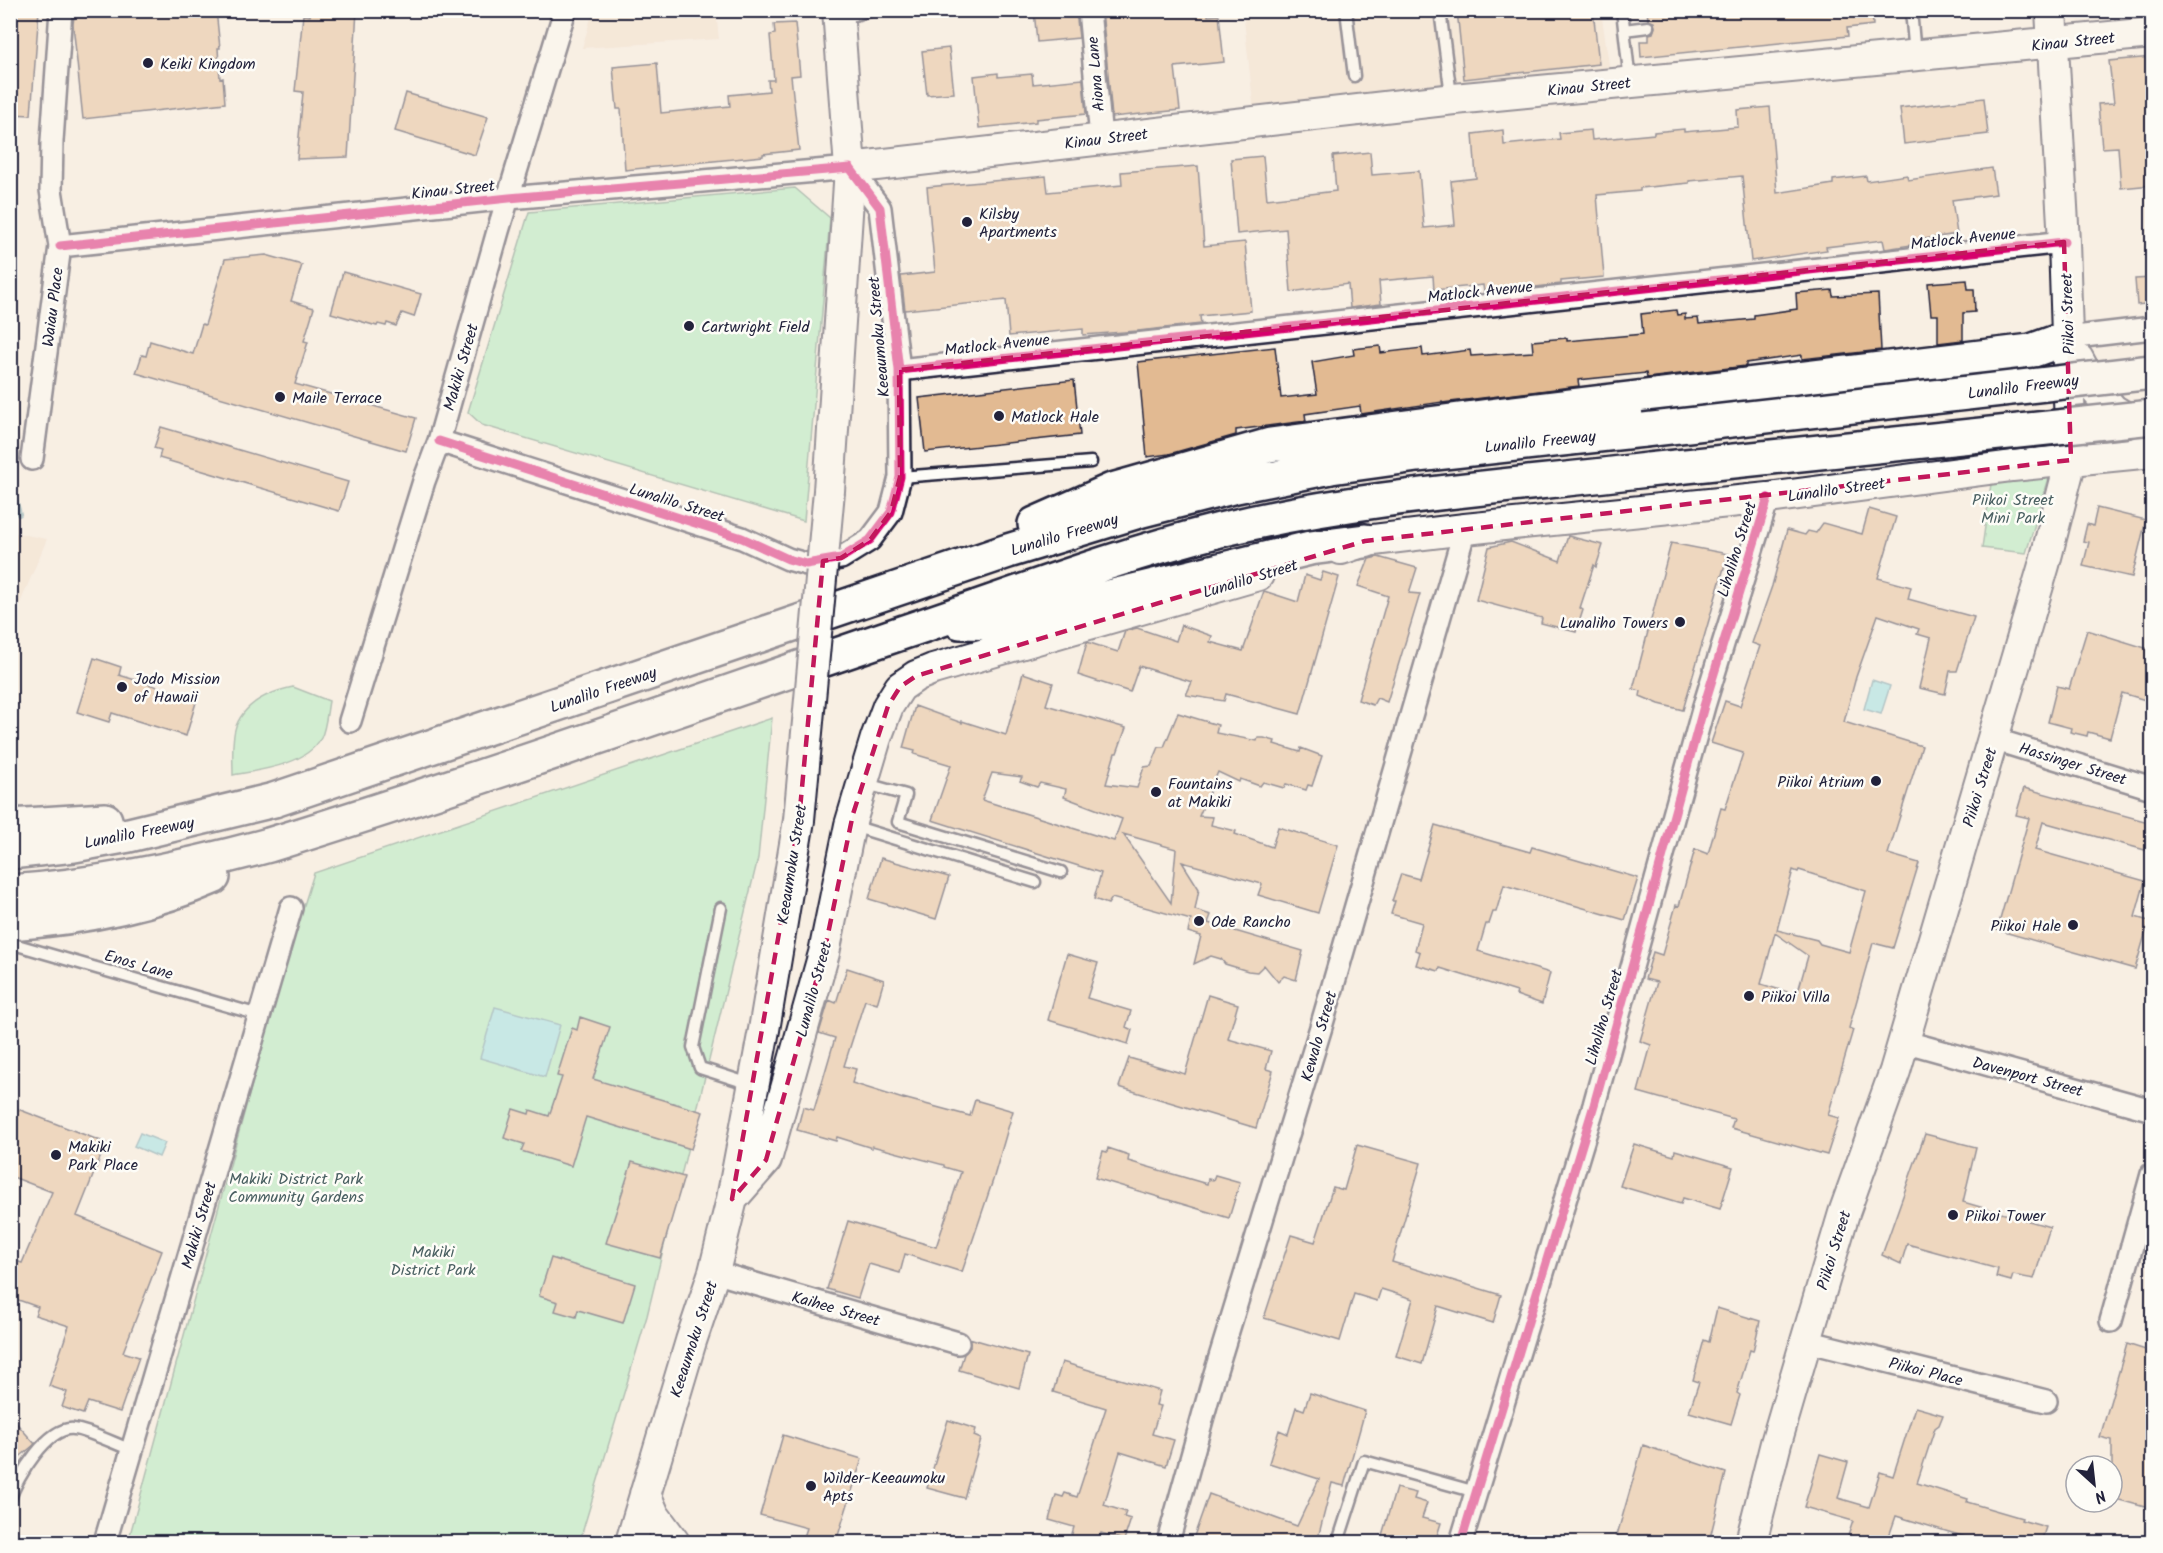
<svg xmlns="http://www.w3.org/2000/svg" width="2163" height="1553" font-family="Kalam,sans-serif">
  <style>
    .built { fill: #f1dfcb }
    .green { fill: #a4ecba; stroke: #63877a; stroke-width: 1.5 }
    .water { fill: #8fe0e7; stroke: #6394a2; stroke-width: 1.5 }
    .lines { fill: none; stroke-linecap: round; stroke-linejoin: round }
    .stream { stroke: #6394a2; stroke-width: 6 }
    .building { fill: #e2ba92; stroke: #22223b; stroke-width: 1.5; fill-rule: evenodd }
    .lane-casing { stroke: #22223b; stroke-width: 15 }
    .street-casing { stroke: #22223b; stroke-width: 26 }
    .secondary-casing { stroke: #22223b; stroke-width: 34 }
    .highway-casing { stroke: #22223b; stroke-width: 38 }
    .lane { stroke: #fdfcf7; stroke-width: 10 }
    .street { stroke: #fdfcf7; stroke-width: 21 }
    .secondary { stroke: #fdfcf7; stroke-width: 30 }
    .highway { stroke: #fdfcf7; stroke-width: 33 }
    .secondary-bridge-casing { stroke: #22223b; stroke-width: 34; stroke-linecap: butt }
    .highway-bridge-casing { stroke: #22223b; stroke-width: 38; stroke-linecap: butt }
    .secondary-bridge { stroke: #fdfcf7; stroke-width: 30 }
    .highway-bridge { stroke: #fdfcf7; stroke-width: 33 }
    .cycleway-casing { stroke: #fdfcf7; stroke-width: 13 }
    .cycleway { stroke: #d6006c; stroke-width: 9 }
    .marked { fill: none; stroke: #c2185b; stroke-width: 4.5; stroke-dasharray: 12 8; stroke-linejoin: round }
    .poi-dot { fill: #22223b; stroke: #fdfcf7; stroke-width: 2 }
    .labels { text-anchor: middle; stroke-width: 5; stroke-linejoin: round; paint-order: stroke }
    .street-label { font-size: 16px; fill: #22223b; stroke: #fdfcf7 }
    .poi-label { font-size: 16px; fill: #22223b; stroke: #fdfcf7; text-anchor: start }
    .park-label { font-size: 16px; fill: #495f61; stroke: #fdfcf7 }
  </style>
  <rect width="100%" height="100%" fill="#f8efe3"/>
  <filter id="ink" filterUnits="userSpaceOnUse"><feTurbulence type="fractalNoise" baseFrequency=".0167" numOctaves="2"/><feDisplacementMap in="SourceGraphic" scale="12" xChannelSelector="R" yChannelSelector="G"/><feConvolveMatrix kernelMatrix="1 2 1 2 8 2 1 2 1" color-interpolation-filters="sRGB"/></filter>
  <g filter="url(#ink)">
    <path class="built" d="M2152,10V12L2079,20V11Z
      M593,11H716L719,39L582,48Z
      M1243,11H1601L1612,84L1255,121Z
      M11,532L47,539L11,625L10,532Z"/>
    <path class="green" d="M795,188L830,218L804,521L482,425L468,412L529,212Z
      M2049,478L2026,553L1982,548L1991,484Z
      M293,687L329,701C327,712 326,728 321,738C306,765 261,770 233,775C233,760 231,740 236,726C245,703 269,692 293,687Z
      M772,718L758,858L647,1316L580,1540L128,1542L275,999L314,873Z"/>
    <path class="water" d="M1872,680L1890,686L1881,714L1864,709Z
      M495,1007L560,1025L545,1077L480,1058Z
      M140,1133L165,1143L159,1157L134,1146Z"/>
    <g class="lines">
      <path class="stream" d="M10,479L19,514"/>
    </g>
    <path class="building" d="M10,10H39L31,115L10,114Z
      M75,10H216L220,48H218L220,79L223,78L225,103L83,119L73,24Z
      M311,10H357L348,157L297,159L303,92L295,91L303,15L310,16Z
      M1034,10H1076L1079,38L1037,42Z
      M1102,10H1208V16L1219,15L1224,62L1175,67L1180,110L1112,117Z
      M1457,10H1593L1599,64L1464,79Z
      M1647,10H1872L1873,25L1847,28L1848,36L1641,57L1640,41H1649V34L1653,33L1655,27L1654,22L1648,20Z
      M795,23L800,75L791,76L799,150L763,154V156L625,170L621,109H617L613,67L657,63L661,113L730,106L729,95L769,91L768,80H774L770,35L775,34L774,24Z
      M949,48L954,93L927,95L922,51Z
      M2152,57V185L2121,188L2118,147L2102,148L2098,104L2114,103L2109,61Z
      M998,73V77L1032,74L1033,84L1083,79L1086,114L1036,119V122L979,128L974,76Z
      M406,93L488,117L475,155L395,131Z
      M1984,98L1988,134L1904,144L1900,108Z
      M1770,107L1777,193L1833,184V180L1866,176L1867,181L1907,175L1908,180L1992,168L1996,194L1952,200L1957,234L1917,240L1918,244L1885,249L1883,240L1826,247L1827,250L1751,261L1742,176L1689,181V183L1640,188V191L1597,195L1604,277L1561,281V284L1484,293L1483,285L1434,290L1433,276L1379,281L1381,304L1350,308L1348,284L1291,292L1286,229L1237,234L1231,159L1263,156L1267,199L1336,191L1333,156L1370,152L1372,175L1419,171L1424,228L1455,225L1451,181L1476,178L1473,134L1503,130L1504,145L1560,139L1559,133L1591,130L1592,140L1654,134V132L1684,129V132L1738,127L1737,110Z
      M1198,166L1204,246L1245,242L1251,311L1200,316L1201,324L1138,331L1083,335V329L1009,336L1006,300L905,310L901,276L935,272L927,187L1046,176L1048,192L1122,185L1121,172Z
      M266,255L302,265L291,301L314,308L304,341L308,342L295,384L416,418L406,451L136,373L142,355L146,356L150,341L193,354L202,324L205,325L225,259Z
      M343,272L421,294L414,317L402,313L396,326L387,323L386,326L378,324L377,326L331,313Z
      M2152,278V303L2137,305L2135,279Z
      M1967,280L1968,289H1974L1975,312L1963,313V340L1938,343V315H1931L1928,283Z
      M1832,290L1833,296L1878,294L1881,350L1802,359V355L1746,363V366L1647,378L1646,373L1578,380L1579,386L1442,403V402L1361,414L1360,406L1305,414L1306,421L1236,430V435L1169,454L1147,457L1138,362L1275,347L1281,398L1317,394L1312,362L1354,355L1353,349L1380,346L1381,353L1422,348L1423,356L1470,350L1471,356L1533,352L1532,341L1567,338V341L1643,334L1641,314L1676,310L1677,315L1685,314V319L1698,318L1699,324L1754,319V315L1797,309L1796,293Z
      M1074,380L1080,435L925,452L919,398Z
      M161,427L348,482L339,511L159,458L161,450L154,448Z
      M2097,508L2146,520L2132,577L2083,566L2089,542L2083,541L2087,524L2093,526Z
      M1869,509L1896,517L1878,578L1911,587L1908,599L1974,617L1957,671H1950L1945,694L1919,688L1931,638L1917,634L1919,629L1878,615L1856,677L1844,722L1922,746L1888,854L1919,863L1893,948L1873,943L1849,1028L1853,1030L1828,1115L1839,1118L1827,1155L1731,1128L1734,1119L1638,1092L1651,1045L1640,1041L1657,982L1645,979L1653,952L1662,955L1676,905L1679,906L1695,849L1708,854L1721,808L1725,809L1743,753L1711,743L1725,701L1740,706L1760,646L1752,643L1772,586L1787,530L1805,535L1808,531L1816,533L1823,523L1862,534ZM1793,870L1798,872L1799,870L1866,891L1849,952L1820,944L1817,940L1777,930ZM1775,933L1808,956L1797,995L1761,984Z
      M1568,536L1603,545L1596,567L1594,565L1580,608L1583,610L1576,632L1541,623L1542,618L1476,600L1489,547L1511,542L1560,561Z
      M1671,543L1728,554L1683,710L1659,704L1640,696L1641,691L1633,689Z
      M1378,557L1417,568L1409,593L1420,594L1387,702L1377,698L1373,705L1358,700L1388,596L1358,586L1369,559Z
      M1323,572L1339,577L1300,714L1226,694L1224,701L1186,695L1192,682L1139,666L1130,692L1078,675L1087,642L1118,652L1125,631L1137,628L1176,641L1181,625L1212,636L1210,642L1243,651L1264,591L1298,602L1305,575L1320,580Z
      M2087,630L2152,650V702L2122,693L2110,738L2088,732L2087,736L2070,732L2071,728L2048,722L2057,686L2069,689Z
      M94,658L121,667L119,675L197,699L186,736L112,713L109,722L77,712Z
      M1023,673L1053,683L1046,705L1126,728L1117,753H1115L1106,784L1137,788L1144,767L1151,766L1159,747H1164L1178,713L1218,725L1216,733L1257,741L1258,738H1264L1275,741L1274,744L1300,752L1301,748L1322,756L1312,786L1308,785L1306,790L1286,784L1284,788L1263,782L1260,786L1240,779L1239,782L1218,772L1199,816L1213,817L1211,825L1236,831L1235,834L1272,847L1278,827L1338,845L1318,913L1258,895L1262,884L1182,862L1199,889L1195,910L1211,915L1208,923L1303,951L1296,980L1284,976L1278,982L1264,965L1257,972L1248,971L1225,964L1221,959L1211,956L1194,964L1201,936L1188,932L1191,920L1112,898L1108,904L1094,899L1101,873L932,820L951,765L914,754L915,751L903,748L915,706L962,723V721L1006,735ZM992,773L1022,777L1020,781L1037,787L1040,783L1066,789L1064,797L1122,819L1114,841L982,800ZM1123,834L1176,849L1171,903Z
      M2024,788L2152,823V852L2043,822L2035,850L2145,881L2135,917L2149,921L2135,969L1997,930L2029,818L2016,815Z
      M1435,825L1530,852L1532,847L1638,878L1625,920L1504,885L1496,912H1493L1489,924H1486L1478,951L1550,973L1542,1004L1516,995L1517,992L1440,968L1439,971L1416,965L1420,952L1415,950L1422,923L1391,914L1395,901H1392L1401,874L1419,879Z
      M881,858L949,877L936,919L869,899Z
      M1067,954L1098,963L1087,998L1131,1011L1126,1027L1132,1030L1128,1044L1048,1020Z
      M847,968L884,980L877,1004L865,1000L844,1066L856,1069L852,1083L903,1099V1098L970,1116L975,1100L1013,1111L993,1180L962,1272L905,1254L900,1273L869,1264L858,1298L827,1289L848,1221L936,1247L961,1172L944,1167V1165L872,1146V1148L837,1137L836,1141L797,1130L803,1107L814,1110L835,1038L819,1033L829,1000L836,1003Z
      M1208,995L1238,1004L1228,1039L1271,1051L1266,1069L1273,1071L1256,1128L1119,1087L1129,1058L1185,1074Z
      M580,1017L610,1027L593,1079L703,1112L691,1149L586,1117L571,1166L521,1151L524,1144L504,1138L513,1109L529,1114L530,1110L549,1116L562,1077L557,1076L572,1028L577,1030Z
      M10,1106L106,1143L77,1216L162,1251L123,1352L139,1357L120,1412L88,1402L83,1414L62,1407L67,1392L49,1386L69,1326L35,1315L38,1307L10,1297V1259L22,1263L52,1192L10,1176Z
      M1925,1134L1976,1147L1963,1202L2050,1227L2034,1279L2013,1275L2011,1281L1996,1277L1998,1269L1907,1244L1901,1264L1882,1255Z
      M1634,1144L1674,1156L1675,1150L1733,1167L1720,1209L1683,1198L1681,1204L1620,1186Z
      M1357,1145L1421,1163L1392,1262L1501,1295L1493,1323L1438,1306L1422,1364L1396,1356L1413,1299L1381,1289L1377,1301L1354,1294L1340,1341L1264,1318L1291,1235L1315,1242L1333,1187L1344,1190Z
      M1108,1148L1129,1155L1128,1161L1207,1184L1208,1179L1213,1180L1215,1175L1240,1182L1229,1218L1095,1178L1103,1151L1107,1152Z
      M632,1162L684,1177L660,1258L606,1243Z
      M551,1258L635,1284L623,1323L578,1310L576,1317L555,1311L558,1302L539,1296Z
      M1717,1308L1760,1321L1753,1351L1750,1350L1737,1393L1740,1395L1731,1424L1689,1412L1699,1382L1693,1380L1704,1340L1709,1342Z
      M969,1338L1028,1355L1019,1388L959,1370L964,1354L970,1347Z
      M2127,1344L2152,1352V1509L2112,1498V1440L2100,1437Z
      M1062,1362L1160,1391L1156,1405L1161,1406L1152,1434L1174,1440L1166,1466L1120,1452L1104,1505L1126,1512L1124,1517L1131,1519L1124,1540L1101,1533L1099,1542H1089L1071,1537L1074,1527L1049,1520L1056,1495L1063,1497L1065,1493L1077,1497L1106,1408L1053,1392Z
      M1310,1393L1365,1411L1344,1486L1332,1483L1319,1534L1331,1539V1542H1192L1209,1494L1297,1526L1319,1479L1269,1463L1279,1430L1288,1434L1296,1407L1304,1410Z
      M1915,1407L1943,1415L1939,1425L1935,1428L1917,1483L1968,1499L1967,1502L2022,1518L2021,1520L2046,1527L2041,1542H1982L1896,1516L1887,1542H1846L1853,1521L1804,1507L1820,1454L1848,1462L1838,1498L1869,1507L1880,1472L1893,1476Z
      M10,1416L35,1444L10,1465Z
      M948,1420L976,1429L974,1436L981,1439L964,1498L927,1488Z
      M783,1435L862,1459L836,1542H822L804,1537L807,1528L760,1515Z
      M1643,1445L1726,1473L1709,1542H1615Z
      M1396,1488L1416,1493L1414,1499L1427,1503L1422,1518L1441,1523L1435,1542H1380Z"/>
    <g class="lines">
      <g class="lane-casing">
        <path id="lane" d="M1346,10L1354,76
          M1440,10L1451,96
          M1622,10L1630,82
          M1911,10L1915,55
          M842,18L874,10
          M1624,30L1648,27
          M900,477L1091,462
          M863,783L906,795L898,822L1061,872
          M853,826L1035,882
          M721,908L693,1047L700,1068L753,1085
          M10,943L259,1015
          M10,1499C17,1477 48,1426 74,1429C87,1430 118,1445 132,1450
          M1338,1542L1364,1461L1476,1492"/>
      </g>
      <g class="street-casing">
        <path id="street" d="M1089,10L1101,138
          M60,246L509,198L850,168L880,208L899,370L900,477L891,512L870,540L841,558L806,564L788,559L742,538L439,441
          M2067,338L2152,328
          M899,370L2064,242
          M32,459L60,246L51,190L52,141L61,10
          M350,721L424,481L439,441L498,231L565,10
          M1993,739L2152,788
          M1903,1041L2152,1110
          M714,1272L958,1343
          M2111,1321L2152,1174
          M1806,1341L2046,1401
          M105,1542L291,908
          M1168,1542L1213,1380L1321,1027L1465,529
          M1461,1542L1594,1105L1704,706L1768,498"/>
      </g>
      <g class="secondary-casing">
        <path id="secondary" d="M850,168L1454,99L2152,33
          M2078,359L2093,387L2113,410L2142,427
          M829,491L850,168L838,10
          M1341,549L1365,541L1465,529L1768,498L2012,466L2152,452
          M732,1199L766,1160L824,953L850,825L876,738L888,706L900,687L916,676L933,669L1258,575
          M645,1494L654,1515L674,1542
          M631,1542L691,1341L714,1272L732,1199L764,1030L799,820
          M1751,1542L1776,1443L1806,1341L1844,1213L1895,1071L2044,565L2071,460L2064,242L2051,10"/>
      </g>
      <g class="highway-casing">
        <path id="highway" d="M1035,524L1112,490L1270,445L1504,414L2031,351L2067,338
          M960,622L1003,623L1310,548L1365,541
          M10,826L105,820
          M10,852L74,845L129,835L274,800L1008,551L1142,510L1236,486L1331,467L1417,455L1644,430
          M10,892C98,886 184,868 269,845C482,779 693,704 904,632C1009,597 1112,557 1220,530C1359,496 1505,487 1648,470
          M10,923C79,918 149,905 213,877"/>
      </g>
      <use href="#lane" class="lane"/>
      <use href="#street" class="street"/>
      <use href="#secondary" class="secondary"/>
      <use href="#highway" class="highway"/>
      <g class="secondary-bridge-casing">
        <path id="secondary-bridge" d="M799,820L829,491"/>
      </g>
      <g class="highway-bridge-casing">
        <path id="highway-bridge" d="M1644,430L2152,372
          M1648,470L2152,417"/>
      </g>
      <use href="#secondary-bridge" class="secondary-bridge"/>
      <use href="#highway-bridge" class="highway-bridge"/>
      <g class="cycleway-casing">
        <path id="cycleway" d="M60,246L509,198L850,168L880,208L899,370L900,477L891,512L870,540L841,558L806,564L788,559L742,538L439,441
          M899,370L2064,242
          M1461,1542L1594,1105L1704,706L1768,498"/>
      </g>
      <use href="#cycleway" class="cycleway"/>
    </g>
  </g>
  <path d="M0 0H2163V1553H0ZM2064,242L2071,460L1365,541L916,676L900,687L888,706L853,814L824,953L766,1160L732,1199L799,820L823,561L841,558L870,540L891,512L900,477L899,370Z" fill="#f8efe3" fill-opacity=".55" fill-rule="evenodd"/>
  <path class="marked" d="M2064,242L2071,460L1365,541L916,676L900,687L888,706L853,814L824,953L766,1160L732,1199L799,820L823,561L841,558L870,540L891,512L900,477L899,370Z"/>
  <g class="poi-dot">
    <circle cx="148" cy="63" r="6"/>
    <circle cx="967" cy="222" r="6"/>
    <circle cx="689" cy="326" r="6"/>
    <circle cx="280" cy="397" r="6"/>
    <circle cx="999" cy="416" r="6"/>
    <circle cx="1680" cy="622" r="6"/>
    <circle cx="122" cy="687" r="6"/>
    <circle cx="1876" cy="781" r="6"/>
    <circle cx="1156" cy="792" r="6"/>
    <circle cx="1199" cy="921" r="6"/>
    <circle cx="2073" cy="925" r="6"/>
    <circle cx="1749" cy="996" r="6"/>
    <circle cx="56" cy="1155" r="6"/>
    <circle cx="1953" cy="1215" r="6"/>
    <circle cx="811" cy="1486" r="6"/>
  </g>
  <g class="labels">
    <g class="street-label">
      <text transform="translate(2073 41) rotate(-6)" y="6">Kinau Street</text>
      <text transform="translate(1095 74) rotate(-95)" y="6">Aiona Lane</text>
      <text transform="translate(1589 86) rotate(-6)" y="6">Kinau Street</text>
      <text transform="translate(1106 138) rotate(-7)" y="6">Kinau Street</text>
      <text transform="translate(453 189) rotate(-6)" y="6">Kinau Street</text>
      <text transform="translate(1963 238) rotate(-6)" y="6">Matlock Avenue</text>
      <text transform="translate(1480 291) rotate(-6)" y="6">Matlock Avenue</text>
      <text transform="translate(52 307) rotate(-83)" y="6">Waiau Place</text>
      <text transform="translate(2067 314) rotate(-92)" y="6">Piikoi Street</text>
      <text transform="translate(878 337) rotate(-95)" y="6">Keeaumoku Street</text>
      <text transform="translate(997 344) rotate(-6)" y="6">Matlock Avenue</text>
      <text transform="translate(460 367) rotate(-74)" y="6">Makiki Street</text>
      <text transform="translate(2023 386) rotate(-7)" y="6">Lunalilo Freeway</text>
      <text transform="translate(1540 441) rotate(-6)" y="6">Lunalilo Freeway</text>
      <text transform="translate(1836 489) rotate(-8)" y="6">Lunalilo Street</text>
      <text transform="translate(677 502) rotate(17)" y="6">Lunalilo Street</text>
      <text transform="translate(1064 534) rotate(-17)" y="6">Lunalilo Freeway</text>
      <text transform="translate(1736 549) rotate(-73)" y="6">Liholiho Street</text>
      <text transform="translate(1250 578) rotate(-17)" y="6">Lunalilo Street</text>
      <text transform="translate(603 689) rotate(-19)" y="6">Lunalilo Freeway</text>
      <text transform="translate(2073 763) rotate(17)" y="6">Hassinger Street</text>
      <text transform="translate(1979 787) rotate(-73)" y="6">Piikoi Street</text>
      <text transform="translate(139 832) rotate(-11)" y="6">Lunalilo Freeway</text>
      <text transform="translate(791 864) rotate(-81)" y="6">Keeaumoku Street</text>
      <text transform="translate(139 964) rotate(16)" y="6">Enos Lane</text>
      <text transform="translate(813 989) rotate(-75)" y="6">Lunalilo Street</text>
      <text transform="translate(1603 1017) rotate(-74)" y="6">Liholiho Street</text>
      <text transform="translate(1318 1036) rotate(-74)" y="6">Kewalo Street</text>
      <text transform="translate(2028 1076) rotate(15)" y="6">Davenport Street</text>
      <text transform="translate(198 1225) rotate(-74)" y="6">Makiki Street</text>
      <text transform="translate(1833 1250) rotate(-73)" y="6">Piikoi Street</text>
      <text transform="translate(836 1308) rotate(16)" y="6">Kaihee Street</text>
      <text transform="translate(693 1339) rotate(-72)" y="6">Keeaumoku Street</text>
      <text transform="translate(1926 1371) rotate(14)" y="6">Piikoi Place</text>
    </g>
    <g class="poi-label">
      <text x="160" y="69">Keiki Kingdom</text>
      <text x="979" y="219">Kilsby<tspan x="979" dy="18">Apartments</tspan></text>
      <text x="701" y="332">Cartwright Field</text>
      <text x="292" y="403">Maile Terrace</text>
      <text x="1011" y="422">Matlock Hale</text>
      <text x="1668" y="628" text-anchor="end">Lunaliho Towers</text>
      <text x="134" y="684">Jodo Mission<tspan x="134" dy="18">of Hawaii</tspan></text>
      <text x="1864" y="787" text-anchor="end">Piikoi Atrium</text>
      <text x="1168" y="789">Fountains<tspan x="1168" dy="18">at Makiki</tspan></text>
      <text x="1211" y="927">Ode Rancho</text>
      <text x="2061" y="931" text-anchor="end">Piikoi Hale</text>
      <text x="1761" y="1002">Piikoi Villa</text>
      <text x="68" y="1152">Makiki<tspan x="68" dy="18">Park Place</tspan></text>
      <text x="1965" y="1221">Piikoi Tower</text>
      <text x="823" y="1483">Wilder-Keeaumoku<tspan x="823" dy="18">Apts</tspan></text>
    </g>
    <g class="park-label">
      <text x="2013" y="505">Piikoi Street<tspan x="2013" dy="18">Mini Park</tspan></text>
      <text x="296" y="1184">Makiki District Park<tspan x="296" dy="18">Community Gardens</tspan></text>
      <text x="433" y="1257">Makiki<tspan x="433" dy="18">District Park</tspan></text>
    </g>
  </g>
  <rect width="2163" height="1553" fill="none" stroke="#fdfcf7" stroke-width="36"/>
  <rect x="18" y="18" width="2127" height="1517" fill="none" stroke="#22223b" stroke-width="2" filter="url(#ink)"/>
  <g transform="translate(2094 1484) rotate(153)"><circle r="28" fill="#fdfcf7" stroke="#a5a5ac" stroke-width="1.5"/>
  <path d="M0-4.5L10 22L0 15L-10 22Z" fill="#22223b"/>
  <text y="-9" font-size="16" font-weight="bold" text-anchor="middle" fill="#22223b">N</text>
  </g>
</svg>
